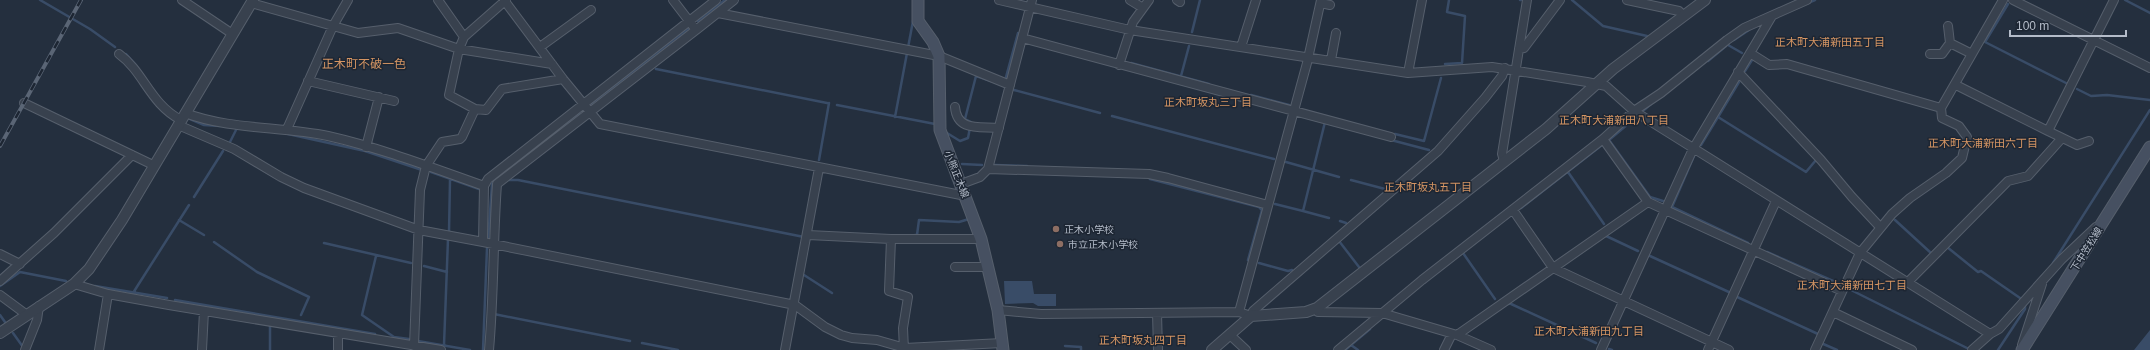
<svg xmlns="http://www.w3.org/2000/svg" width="2150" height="350" font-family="Helvetica,'Noto Sans JP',sans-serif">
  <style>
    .water { fill: #394c67 }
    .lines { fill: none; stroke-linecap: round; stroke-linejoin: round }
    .stream { stroke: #394c67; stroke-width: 2.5 }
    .minor-casing { stroke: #565f6c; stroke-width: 10 }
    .tertiary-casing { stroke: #565f6c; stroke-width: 12 }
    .secondary-casing { stroke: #565f6c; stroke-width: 13 }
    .minor { stroke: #38414e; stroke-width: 8 }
    .tertiary { stroke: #38414e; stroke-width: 10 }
    .secondary { stroke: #465061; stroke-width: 11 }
    .rail-casing { stroke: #5a6575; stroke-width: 4 }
    .rail { stroke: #1d2633; stroke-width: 2.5; stroke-dasharray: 8; stroke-linecap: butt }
    .education-dot { fill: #8d6e63; stroke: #1d2633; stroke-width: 1.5 }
    .labels { text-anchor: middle; stroke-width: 3; stroke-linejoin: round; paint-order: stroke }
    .street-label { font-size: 10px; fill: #b4bcc9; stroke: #1d2633 }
    .poi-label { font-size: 10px; fill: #b4bcc9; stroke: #1d2633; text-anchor: start }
    .neighbourhood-label { font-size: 11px; fill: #d59563; stroke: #1d2633 }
    .quarter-label { font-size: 12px; fill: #d59563; stroke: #1d2633 }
  </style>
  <rect width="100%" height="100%" fill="#242f3e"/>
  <path class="water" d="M1004,281H1032L1034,294H1056V306H1038L1033,303L1005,304Z
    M2150,330V350H2134Z"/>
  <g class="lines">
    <path class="stream" d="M40,0L90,29L115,47
      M1520,0H1521
      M1572,0L1603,26L1647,36
      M2125,0L2150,13
      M1808,3L1815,0
      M2008,4L1985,42L2066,83
      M698,21L725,0
      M1192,32L1200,0
      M1734,40L1749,30
      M1728,45L1742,53
      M126,54L135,64
      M1708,61L1726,46
      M1131,63L1209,84
      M1445,64L1462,63L1465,16L1447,12L1449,0
      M656,69L827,103
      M1745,71L1752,60
      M1181,76L1189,46
      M1006,77L1018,33
      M2077,89L2091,96L2107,95L2150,100
      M1014,90L1100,113
      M1251,95L1289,105
      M837,105L935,124
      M588,106L688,29
      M1644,110L1651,104
      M1112,116L1274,159
      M895,117L913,21
      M1718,117L1739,82
      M190,119L204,125L220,126
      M1634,119L1609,140L1650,197L1663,201
      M947,133L960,141L968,138L971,122L965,119L976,76L991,81
      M288,134L365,151L422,170
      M1395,134L1424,141L1441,78
      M1391,140L1429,150
      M229,144L237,128
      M1701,145L1718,117L1806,172L1816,160
      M1694,156L1672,207L1748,243
      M819,160L829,103
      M1286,162L1339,177
      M962,164L982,165
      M995,165L1027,166
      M431,172L479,189
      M1568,172L1604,224
      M1150,179L1259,207L1262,210L1248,260
      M509,180H518L804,237
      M1351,180L1385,189
      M194,197L223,151
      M1275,204L1303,211L1325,122
      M1521,208L1602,145
      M1303,211L1329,218
      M179,220L204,235
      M1895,220L1931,253
      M1340,221L1346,223
      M449,232L450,180
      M915,235H917L919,220L959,222L969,219
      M1604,235L1638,251
      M488,240L492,184L497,177L579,113
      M1339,241L1359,267
      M214,242L257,272L309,297L301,315
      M324,243L411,263
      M1947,247L1978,272L1981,271L2020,298
      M1767,252L1840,284
      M1463,253L1495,299
      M376,256L362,315L394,337L409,339
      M1650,256L1731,293
      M1259,263L1288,271L1292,270
      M2053,263L2150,110
      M424,266L447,272
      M804,275L832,293
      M0,286L20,272L66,281
      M95,286L167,298
      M1847,288L1969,349
      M133,293L189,205
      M1735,296L1818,334
      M175,300L375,334
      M1508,304L1509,303L1596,343
      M494,314L630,341
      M0,315L5,322
      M13,333L23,347L22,349
      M418,341L470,350
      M642,343L678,350
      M1821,343L1837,350
      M444,345L448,239
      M1351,345L1358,350
      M1065,346L1081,347V350
      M1609,349L1612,350
      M270,350V326
      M483,350L487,248
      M1345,350L1370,329
      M1998,350L2025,309V305"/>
    <g class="minor-casing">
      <path id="minor" d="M182,0L231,33
        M438,0L464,37
        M504,0L563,79L600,124L966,196
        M506,0L464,37L459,49L449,95L475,109L486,110L502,89L563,79
        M999,0L1130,30L1408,73L1492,67L1587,82L1606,86L1634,111L1990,334L1999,329L2062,259L2096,227
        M1130,0L1143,8
        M1177,0L1180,2
        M1627,0L1679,11L1684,16
        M2013,0L2150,68
        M251,3L358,33L398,28L459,49L552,64
        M1321,3L1330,5
        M718,13L939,56L1010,85
        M1948,26L1950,43L1972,54
        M696,30L734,0
        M1022,38L1391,137
        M540,47L591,10
        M1241,47L1256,0
        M1519,49L1524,48L1560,0
        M1750,53L1769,65L1787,64L1941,108
        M119,54C144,72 150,104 181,120
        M1930,54H1942L1950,43
        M1331,60L1336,33
        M1119,65L1133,22L1149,0
        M1738,72L1821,160L1852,197L1880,227
        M1408,73L1422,0
        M308,81L394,101
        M1956,85L2048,131L2114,0
        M24,103L153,165
        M955,107C957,132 980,126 999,128
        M178,125L234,149L281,177L304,188L419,230L483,242L484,186C433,168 381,148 328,136C281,126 230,130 185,113
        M287,129L333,26L348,0
        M2048,131L2077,145L2089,141
        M1603,139L1648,202
        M366,147L379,97
        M1504,161L1502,154L1527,0
        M988,169L1149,174L1168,178L1268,205
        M961,184L980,177L988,169L1032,0
        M484,186L488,179L716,0
        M1513,210L1553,268L1729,350
        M808,235L891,239L889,291L908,297L903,328L904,350
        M891,239H981
        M483,242L795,305L825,327L841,335L852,338L877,340L905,348L1002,343
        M0,254L20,264
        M955,267H988
        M0,281L54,233L132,155
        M1908,282L2008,181L2028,176L2062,138
        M74,284L108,294L169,305L441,350
        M0,295L27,315
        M1317,308L1318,312L1382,313L1457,335L1491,350
        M998,310L1041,314L1239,312L1251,316L1253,311L1438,151L1485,98L1502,76L1505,68
        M1239,312L1307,63L1321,0
        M1833,312L1912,350
        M1157,313L1158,350
        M1230,335L1246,350
        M1457,335L1648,202L1842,291
        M2022,345L2042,284
        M414,346L420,190L426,166L442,142L460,139L462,137L475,109
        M25,350L37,320L39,306
        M99,350L108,294
        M202,350L204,311
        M338,350V333
        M489,350C494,295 493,239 497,184L696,30L673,0
        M785,350L819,168
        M1338,350L1422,280L1603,139L1634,111L1661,93L1727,40L1744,28L1807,0
        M1444,350L1452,334
        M1601,350L1693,149L1772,16
        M1708,350L1776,201
        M1815,350L1860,253L1892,214L1910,198L1946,173L1962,158L1967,137L1959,126L1942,118L1941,108L2003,0
        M1972,350L1990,334"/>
    </g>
    <g class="tertiary-casing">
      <path id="tertiary" d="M0,333L74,284L89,269L122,220L253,0
        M1212,350L1251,316L1306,312L1317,308L1546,129L1613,69L1705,0"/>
    </g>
    <g class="secondary-casing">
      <path id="secondary" d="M918,0V21L933,42L939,56L940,130L981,239L998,310L1003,350
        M2022,350L2150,147"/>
    </g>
    <use href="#minor" class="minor"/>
    <use href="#tertiary" class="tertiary"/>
    <use href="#secondary" class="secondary"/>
    <g class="rail-casing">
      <path id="rail" d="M0,146L81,0"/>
    </g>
    <use href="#rail" class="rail"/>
  </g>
  <g class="education-dot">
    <circle cx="1056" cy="229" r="4"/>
    <circle cx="1060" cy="244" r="4"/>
  </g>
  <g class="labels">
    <g class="street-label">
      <text transform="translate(957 174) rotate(68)" y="4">小熊正木線</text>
      <text transform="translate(2086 249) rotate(-58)" y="4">下中笠松線</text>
    </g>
    <g class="poi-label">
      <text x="1064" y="233">正木小学校</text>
      <text x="1068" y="248">市立正木小学校</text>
    </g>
    <g class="neighbourhood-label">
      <text x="1830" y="46">正木町大浦新田五丁目</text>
      <text x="1208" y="106">正木町坂丸三丁目</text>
      <text x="1614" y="124">正木町大浦新田八丁目</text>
      <text x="1983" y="147">正木町大浦新田六丁目</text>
      <text x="1428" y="191">正木町坂丸五丁目</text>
      <text x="1852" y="289">正木町大浦新田七丁目</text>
      <text x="1589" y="335">正木町大浦新田九丁目</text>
      <text x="1143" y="344">正木町坂丸四丁目</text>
    </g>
    <g class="quarter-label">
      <text x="364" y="68">正木町不破一色</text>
    </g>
  </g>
  <path d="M2010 30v6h116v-6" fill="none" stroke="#b4bcc9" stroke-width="2"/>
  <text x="2016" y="30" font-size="12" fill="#b4bcc9" stroke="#1d2633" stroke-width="3" paint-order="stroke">100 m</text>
</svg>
